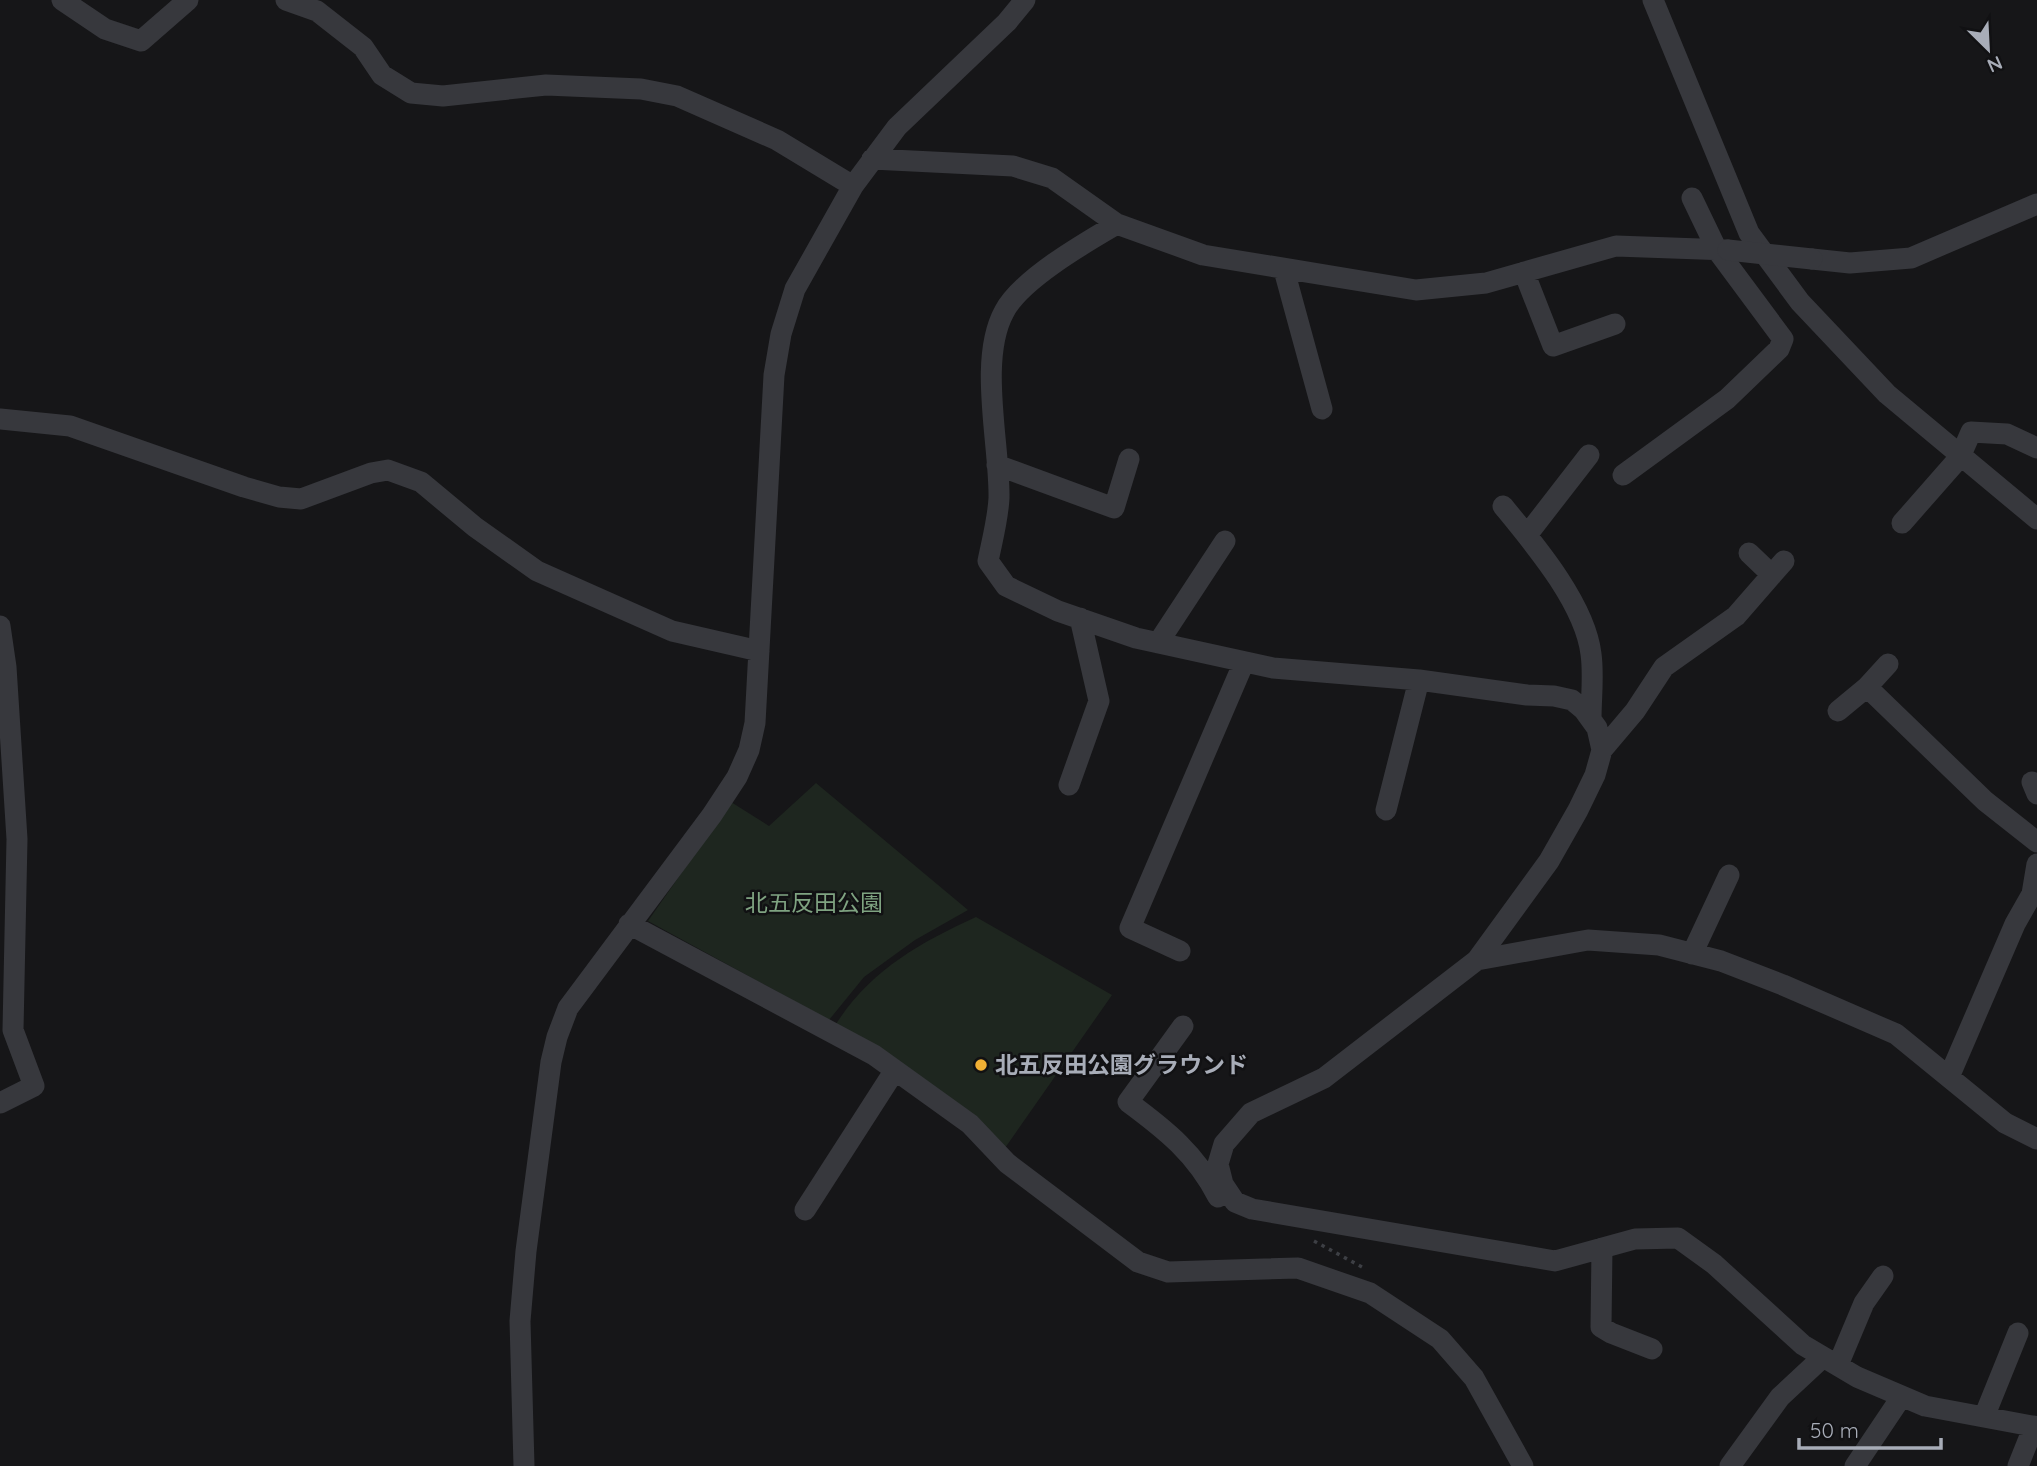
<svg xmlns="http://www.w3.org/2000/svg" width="2037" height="1466" font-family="Quicksand,'Noto Sans JP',sans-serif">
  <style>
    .green { fill: #1e261f }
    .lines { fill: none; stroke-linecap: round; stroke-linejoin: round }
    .path { stroke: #3d3f44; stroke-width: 3.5; stroke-dasharray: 3.5 5; stroke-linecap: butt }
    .minor { stroke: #37383d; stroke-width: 21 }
    .minor-bridge { stroke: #37383d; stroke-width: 21 }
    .poi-dot { fill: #f2b134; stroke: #111113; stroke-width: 2.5 }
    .labels { text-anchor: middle; stroke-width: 5; stroke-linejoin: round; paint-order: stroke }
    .park-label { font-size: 23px; fill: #7fa381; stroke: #111113 }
    .poi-label { font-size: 23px; font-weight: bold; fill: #a8adb8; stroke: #111113; text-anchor: start }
  </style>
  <rect width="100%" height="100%" fill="#161618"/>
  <path class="green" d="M816,783L968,910L915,940L864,977L829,1020L648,921L731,802L769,826Z
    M976,917L1112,995L1005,1148L836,1024C870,971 919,943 976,917Z"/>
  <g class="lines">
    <path class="path" d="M1314,1241L1362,1267L1363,1270"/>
    <path class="minor" d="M62,0L105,29L141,41L188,0
      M286,0L317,11L363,47L382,75L411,93L443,96L546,85L641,89L677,96L777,140L853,186
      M1653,0L1749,233L1800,302L1887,394L2037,519
      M872,159L1013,166L1052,178L1117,224L1203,255L1416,290L1486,283L1616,246L1728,250
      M1117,224C1086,242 1020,280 1004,312C978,360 1000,445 999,498C998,519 992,541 988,561L1006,586L1058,611L1136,638L1273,668L1419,680L1527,695L1554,696L1572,700L1584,710L1597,728L1602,750L1595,775L1578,810L1549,861L1477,960L1324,1078L1251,1113L1224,1144L1218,1164L1223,1184L1235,1202L1252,1209L1555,1261L1635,1239L1678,1238L1714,1264L1803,1345L1857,1377L1925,1406L2037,1427
      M1812,259L1850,263L1911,258L2037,204
      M1284,270L1322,409
      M1524,272L1553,346L1615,324
      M0,419L70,426L244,487L279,497L301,499L371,473L388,470L421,482L475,527L537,571L672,631L759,651
      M997,465L1114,508L1129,459
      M1623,475L1727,399L1779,349L1783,339L1717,250L1692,198
      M1503,506C1535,545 1585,604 1591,654C1594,675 1591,698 1591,720
      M1902,523L1960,457L1971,432L2007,434L2037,448
      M1527,535L1589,455
      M1749,553L1772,575
      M0,626L6,667L17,839L13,1030L34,1086L0,1103
      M1158,643L1225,541
      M1888,664L1867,687L1985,801L2037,842
      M1838,711L1867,687
      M1602,750L1635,711L1664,667L1736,616L1784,561
      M2032,782L2037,794
      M1069,785L1099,701L1080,618
      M1386,810L1419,680
      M2032,894L2037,864
      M629,924L874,1055L970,1124L1007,1163L1138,1262L1168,1272L1298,1268L1370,1293L1440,1339L1474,1378L1523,1466
      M1180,951L1130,928L1244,662
      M1692,954L1729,875
      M1477,960L1588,940L1659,945L1721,961L1783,985L1896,1034L2005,1123L2037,1139
      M1183,1026L1128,1102C1166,1130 1196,1154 1218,1197
      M1949,1077L2015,924L2032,894H2037
      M805,1210L895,1070
      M1602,1248L1601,1327L1611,1333L1652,1349
      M1838,1365L1864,1303L1883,1276
      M1984,1417L2018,1333
      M524,1466L520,1321L526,1251L551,1062L557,1037L568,1008L712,815L737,777L749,750L755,723L774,375L781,334L795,289L853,186L897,127L1007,22L1025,0
      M1730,1466L1780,1397L1823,1357
      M1855,1466L1902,1396
      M2018,1466L2034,1426"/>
    <path class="minor-bridge" d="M1728,250L1812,259"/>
  </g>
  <circle class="poi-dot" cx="981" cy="1065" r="7"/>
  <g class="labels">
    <g class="park-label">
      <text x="814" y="911">北五反田公園</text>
    </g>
    <g class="poi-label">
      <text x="995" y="1073">北五反田公園グラウンド</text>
    </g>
  </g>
  <g transform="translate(1988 49) rotate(156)" stroke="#111113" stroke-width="5" paint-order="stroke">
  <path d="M0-5L12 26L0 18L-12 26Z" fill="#a8adb8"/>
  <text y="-10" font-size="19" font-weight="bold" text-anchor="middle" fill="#a8adb8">N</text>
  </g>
  <path d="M1799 1438v10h142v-10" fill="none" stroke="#a8adb8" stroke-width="3.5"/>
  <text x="1810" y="1438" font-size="21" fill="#a8adb8" stroke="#111113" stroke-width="5" paint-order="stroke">50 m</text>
</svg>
